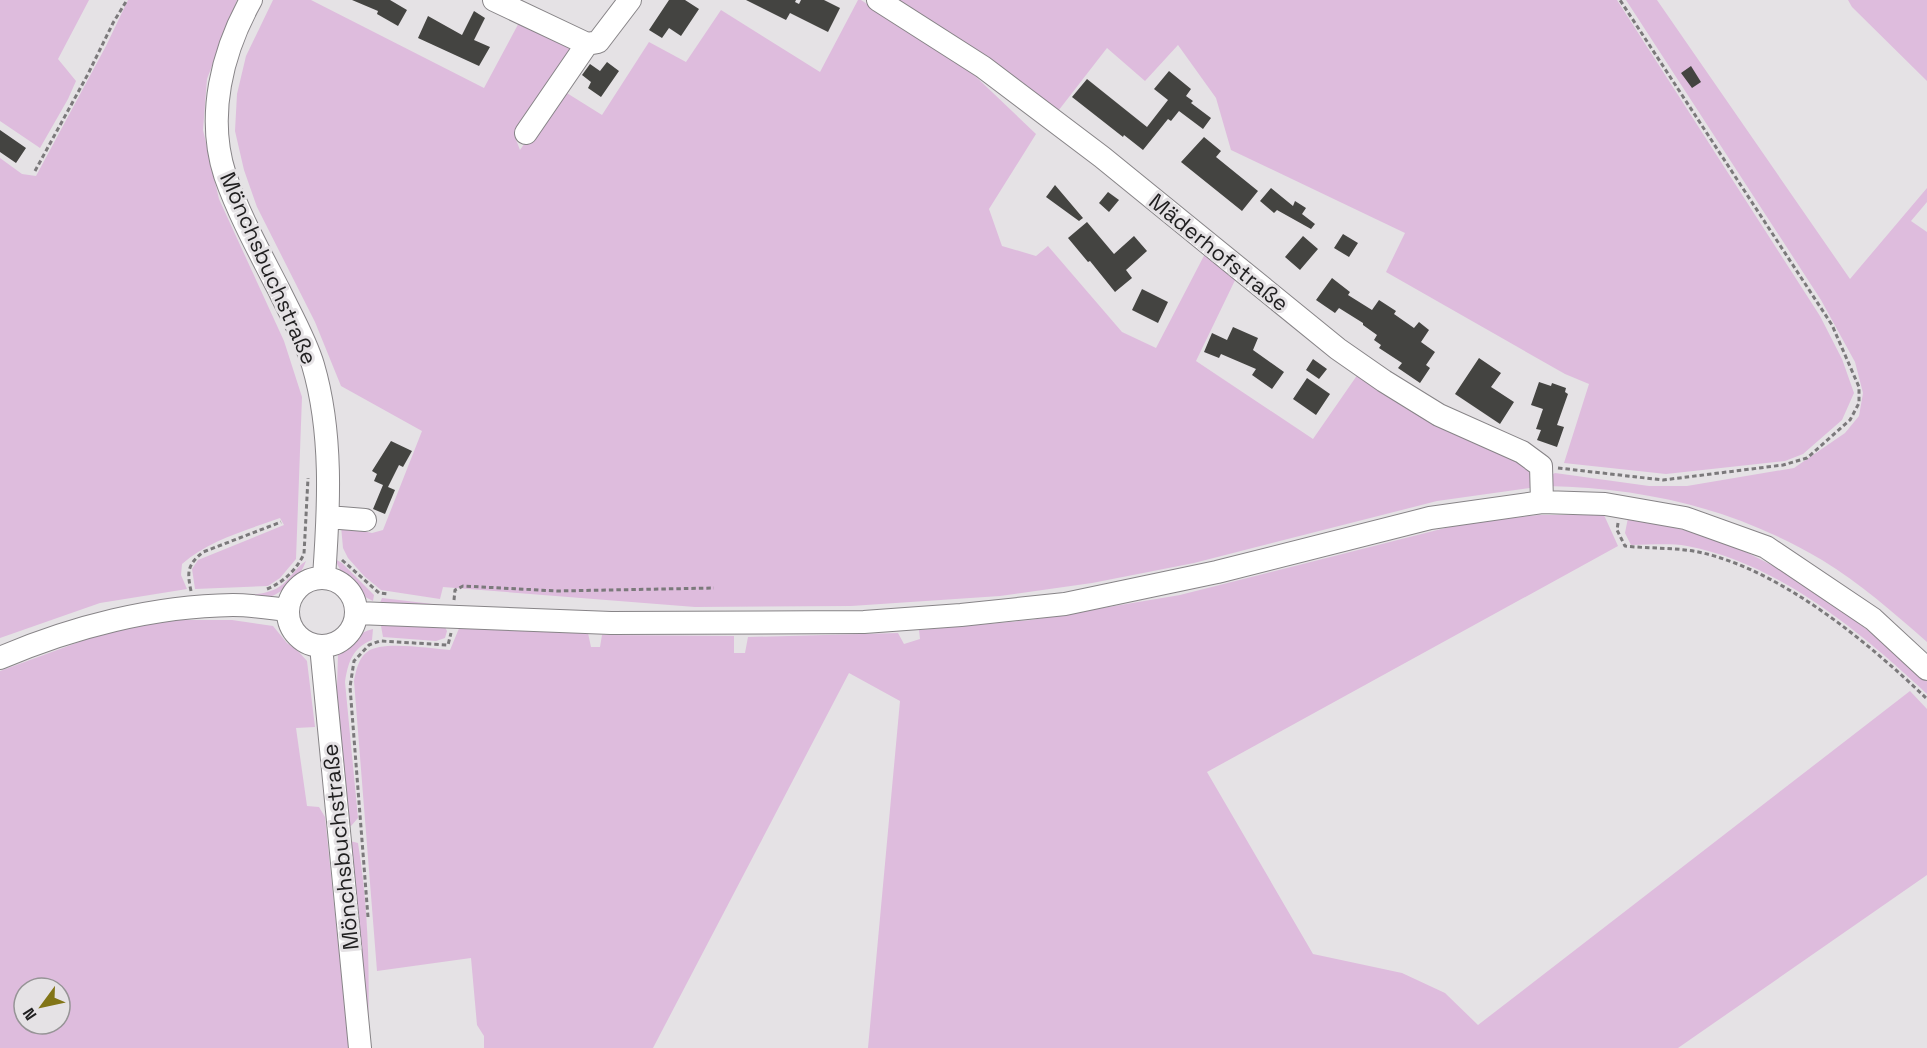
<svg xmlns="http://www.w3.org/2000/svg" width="1927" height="1048" font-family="'Space Grotesk',sans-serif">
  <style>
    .green { fill: #debcdd; fill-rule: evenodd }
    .building { fill: #444441 }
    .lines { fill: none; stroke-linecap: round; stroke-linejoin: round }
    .minor-casing { stroke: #878487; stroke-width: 24 }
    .path { stroke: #7b797b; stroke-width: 3; stroke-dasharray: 4.5 3; stroke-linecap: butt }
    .minor { stroke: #fff; stroke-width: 22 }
    .labels { text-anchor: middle; stroke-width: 6; stroke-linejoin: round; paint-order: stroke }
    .street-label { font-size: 22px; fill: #201f20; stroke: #e5e2e5 }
  </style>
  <rect width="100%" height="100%" fill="#e5e2e5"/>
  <path class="green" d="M0,0H89L58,59L76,81L68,99L40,148L0,121Z
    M128,0H237L207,79L203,130L219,199L284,341L302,397L296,559L280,578L268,586L195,589L192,569L198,560L284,525L280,518C247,530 209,540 182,564L181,575L187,589L100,603L0,638V158L22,174L36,176L106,46Z
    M273,0H311L484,88L522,17L581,46L515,137L520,150L562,90L602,115L649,42L686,62L721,10L820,72L858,0H861L972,73L1036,134L989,209L1002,246L1036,256L1048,246L1122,332L1156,348L1208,248L1238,274L1196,361L1313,439L1358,374L1515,456L1528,468L1533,484L1530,488L1437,501L1194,563L1092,583L1000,596L851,606L695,607L443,587L440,599L381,590L364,576L348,558L343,548L341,526L372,533L383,530L422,431L341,386L315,322L257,207L244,170L235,131L237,94L246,56Z
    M886,0H1617L1820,316L1842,359L1854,393L1842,420L1803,454L1785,461L1666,474L1564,463L1589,384L1565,374L1386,272L1405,233L1231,150L1216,98L1178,45L1145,81L1107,48L1055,115Z
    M1626,0H1657L1850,279L1927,188V202L1911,221L1927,232V642C1894,613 1860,583 1822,560C1736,509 1646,488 1547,486L1546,478L1555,473L1649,486H1687L1794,468L1845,433L1859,416L1863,393L1855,362L1821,300Z
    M1848,0H1927V81L1852,7Z
    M1539,515H1604L1618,546L1207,772L1313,954L1402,973L1445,993L1478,1025L1910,691L1927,709V875L1678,1048H868L900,701L849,673L653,1048H484V1036L477,1025L471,958L377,971L354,681C356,671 358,659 367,652C382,640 431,649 450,650L460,626L588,633L591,647H600L602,635L734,636V653H745L748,637L898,633L904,644L920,639L919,630L1031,620L1180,595L1465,523Z
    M1628,518C1666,525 1704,533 1739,549C1810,581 1870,629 1927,681V694C1861,632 1778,563 1687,546C1669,543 1649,545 1631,545L1625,533Z
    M335,559L342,563L374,595L373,601C354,592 343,578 335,559Z
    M306,561C300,578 286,590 270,597L196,596C218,595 261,599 279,587C290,580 295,568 306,561Z
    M382,598L441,605L406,606L380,603Z
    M175,620H232L273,626L287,643L298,651L307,661L315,727L296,728L307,806L319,807L325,817L349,1048H0V671L109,631ZM24,988H60V1024H24Z
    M444,625L447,631L445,638L436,641L383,637L381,626Z
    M373,629L372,640C352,648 348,663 345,682L358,818L351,826L344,823L336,722L338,654C349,644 358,632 373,629Z
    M350,841L358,843C368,905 370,968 368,1031Z"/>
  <path class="building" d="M352,0H390L407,10L398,26L377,14L378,11Z
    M669,0H685L699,9L681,36L669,28L662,38L649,30Z
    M746,0H796L795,2L799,4L801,0H824L840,8L828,32L790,13L786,20Z
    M474,11L485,18L474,40L490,47L479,66L418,38L428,16L462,35Z
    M607,62L619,71L601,97L588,88L591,82L582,75L590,64L600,71Z
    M1691,66L1701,82L1692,88L1681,73Z
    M1169,71L1191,89L1186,96L1193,101L1191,103L1211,118L1203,129L1179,111L1171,121L1168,119L1143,150L1124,135L1123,137L1072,97L1087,79L1147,127L1168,100L1154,89Z
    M0,130L26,148L16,163L0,152Z
    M1204,137L1221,151L1216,157L1258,191L1242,211L1181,162Z
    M1055,185L1083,218L1079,221L1046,197Z
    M1271,188L1293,206L1295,201L1306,208L1302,214L1315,224L1311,229L1277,210L1274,213L1260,201Z
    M1108,192L1119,200L1109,212L1099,203Z
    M1087,222L1114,254L1134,236L1147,251L1126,270L1132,278L1115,292L1090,261L1088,262L1068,238Z
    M1343,234L1358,243L1349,257L1334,248Z
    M1303,236L1318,249L1300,270L1285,257Z
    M1332,278L1350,292L1348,295L1372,310L1379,300L1396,311L1394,314L1414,328L1419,322L1429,330L1421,342L1435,352L1426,365L1430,368L1420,383L1398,368L1402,363L1379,348L1381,345L1374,340L1377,335L1363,325V323L1339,308L1335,313L1316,300Z
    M1142,289L1168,302L1158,323L1132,310Z
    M1233,327L1258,338L1253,350L1284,372L1272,389L1252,375L1256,369L1221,354L1219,358L1204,352L1212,333L1227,340Z
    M1479,358L1501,373L1491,387L1514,402L1500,424L1455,394Z
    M1313,359L1327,369L1319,379L1306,370Z
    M1307,378L1330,394L1316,415L1293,399Z
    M1539,382L1551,386L1552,383L1566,388L1565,392L1568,394L1557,425L1564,427L1557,447L1537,440L1541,430L1536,429L1543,409L1531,405Z
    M391,441L412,451L403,467L399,465L388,487L395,490L385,514L373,509L383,485L374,481L377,474L372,471Z"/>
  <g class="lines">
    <g class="minor-casing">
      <path id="minor" d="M251,0C222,52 206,116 225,175C239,215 260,253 279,290C290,313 306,341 313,365C333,433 329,507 324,577
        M494,0L587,44L598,42L630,0
        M878,0L983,67L1102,157L1338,349L1384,381L1439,415L1522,452L1541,466L1542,502
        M526,133L587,44
        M328,517L365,520
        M288 612a34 34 0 1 1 68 0a34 34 0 1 1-68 0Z
        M357,613L611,623L864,622L961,615L1065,604L1217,572L1430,518L1542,502L1605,504L1685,518L1766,547L1873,619L1927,669
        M321,646L360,1048
        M0,658C72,627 154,606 233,605C251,605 270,608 288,610"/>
    </g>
    <path class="path" d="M35,171L88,74L113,23L127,0
      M1558,468L1663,480L1783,465L1807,458L1850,420L1859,403V387L1832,325L1620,0
      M1618,523L1617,530L1625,546C1651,549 1678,547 1703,553C1783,572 1868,642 1927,699
      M342,560L379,593L388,594
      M267,589C284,582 296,570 304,554L308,478
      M191,591C187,572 187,565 203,552L281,522
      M454,600L455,590L463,586L557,591L714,588
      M368,917L350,687L354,661L369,645L380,641L448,645L451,633"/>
    <use href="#minor" class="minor"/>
  </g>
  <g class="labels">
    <g class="street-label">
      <text transform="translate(1219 252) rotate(39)" y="8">Mäderhofstraße</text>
      <text transform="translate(269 268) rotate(66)" y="8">Mönchsbuchstraße</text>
      <text transform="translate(340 847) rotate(-96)" y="8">Mönchsbuchstraße</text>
    </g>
  </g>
  <g transform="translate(42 1006) rotate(237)"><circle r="28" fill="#e5e2e5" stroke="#969496" stroke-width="1.5"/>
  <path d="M0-4.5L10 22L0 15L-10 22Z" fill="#827517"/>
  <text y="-9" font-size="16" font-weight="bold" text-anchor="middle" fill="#201f20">N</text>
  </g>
</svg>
